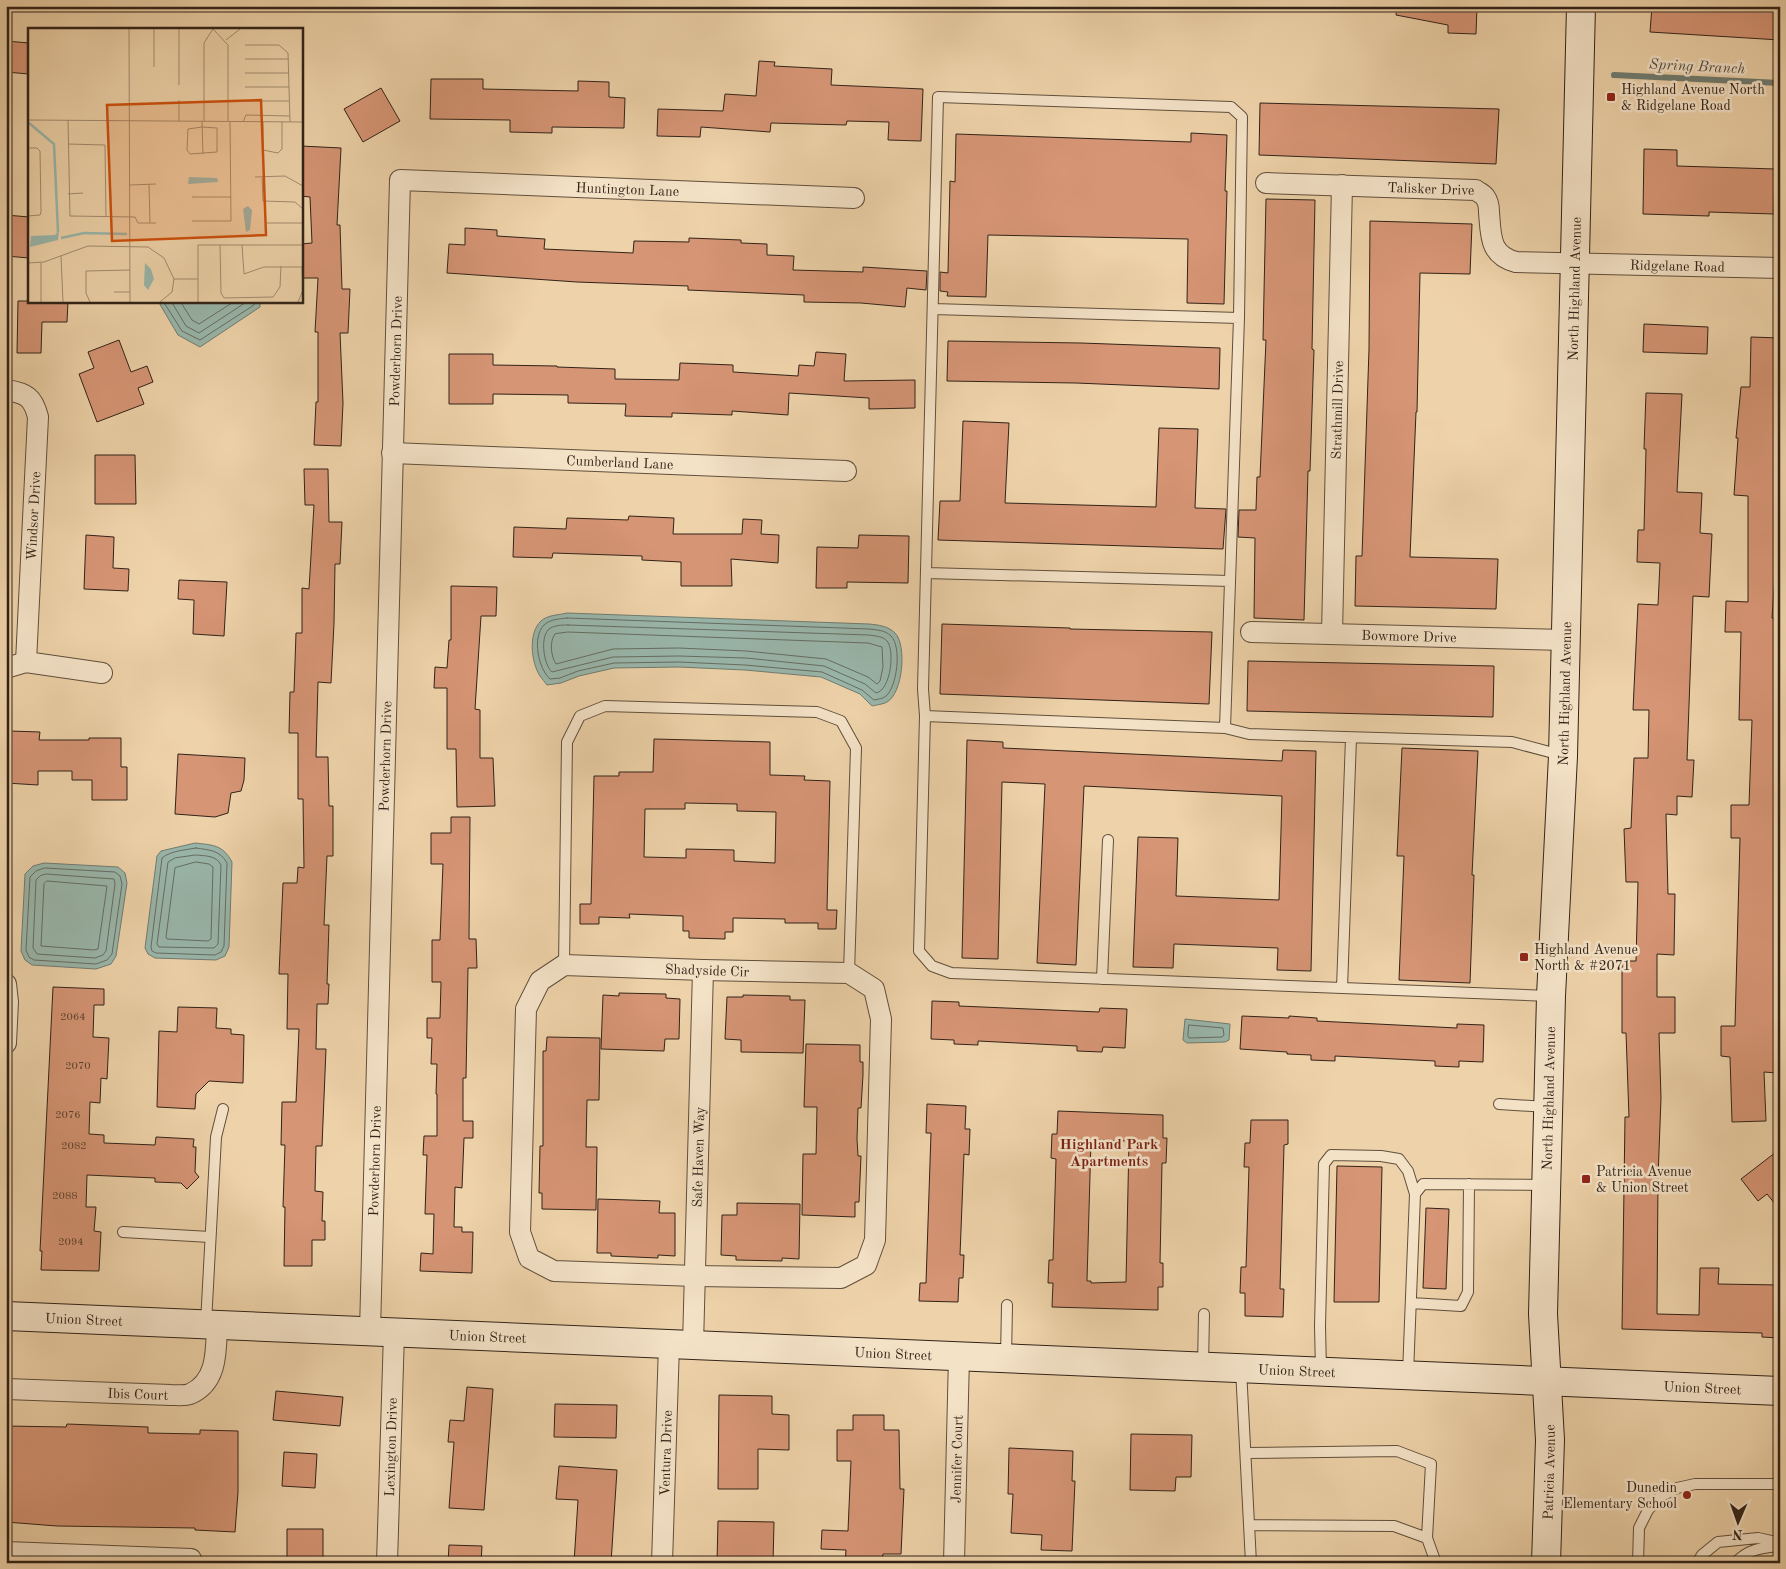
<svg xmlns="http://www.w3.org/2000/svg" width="1786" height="1569" font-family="'Old Standard TT',serif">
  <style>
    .water { fill: #99b7ac; stroke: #6f7c71 }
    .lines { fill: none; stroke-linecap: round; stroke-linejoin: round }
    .shore { stroke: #656d62; stroke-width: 1 }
    .stream { stroke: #6f7c71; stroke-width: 6 }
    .building { fill: #d69575; stroke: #312318; fill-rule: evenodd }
    .lane-casing { stroke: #604f3c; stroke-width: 12 }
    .street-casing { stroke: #604f3c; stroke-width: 22 }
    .secondary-casing { stroke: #312318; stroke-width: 30 }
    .lane { stroke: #f4e2c7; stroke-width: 10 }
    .street { stroke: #f4e2c7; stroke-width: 20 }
    .secondary { stroke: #f4e2c7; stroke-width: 28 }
    .poi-dot { fill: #8f2418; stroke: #f4e2c7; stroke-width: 2 }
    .labels { text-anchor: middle; stroke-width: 5; stroke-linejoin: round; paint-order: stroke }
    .number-label { font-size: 11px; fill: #5a402f }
    .poi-label { font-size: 14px; fill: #312318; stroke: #f4e2c7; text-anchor: start }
    .street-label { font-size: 14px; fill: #312318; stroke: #f4e2c7 }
    .water-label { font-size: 15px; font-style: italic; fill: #504f44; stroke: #f4e2c7 }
    .neighbourhood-label { font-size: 15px; font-weight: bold; fill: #7a1f14; stroke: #f4e2c7 }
    .inset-river { fill: none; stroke: #99b7ac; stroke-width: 2.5 }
    .inset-road { fill: none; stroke: #a28c6f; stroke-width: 1 }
    .view { fill: #cd510e; fill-opacity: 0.15; stroke: #cd510e; stroke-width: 2.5 }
    .inset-edge { fill: none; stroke: #312318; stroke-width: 2.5 }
  </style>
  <rect width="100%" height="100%" fill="#eed2a9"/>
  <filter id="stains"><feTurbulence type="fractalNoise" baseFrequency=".004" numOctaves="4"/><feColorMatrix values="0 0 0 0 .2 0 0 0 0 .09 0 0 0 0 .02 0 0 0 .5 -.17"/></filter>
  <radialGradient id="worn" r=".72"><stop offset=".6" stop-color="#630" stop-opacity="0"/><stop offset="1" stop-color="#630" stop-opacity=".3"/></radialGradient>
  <path class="water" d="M158,301H260V307L200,347L178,335Z
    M567,613L869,624C879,625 888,626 895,633C907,645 903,693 887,702C884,704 876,705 872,706L860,694L821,677L745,670L679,667L614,668L579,676L561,683L547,685C545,682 542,679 540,676C531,662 528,633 541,621C547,615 559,615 567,613Z
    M195,843C213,845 223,845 232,862L229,947L225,956L216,960L155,958L148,954L145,948L157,856L161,851Z
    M44,863L118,867L125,873L127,883L116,956L111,964L96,969L32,965L25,960L21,951L25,874L33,866Z
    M1185,1019L1230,1024L1229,1040L1225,1042L1187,1043L1183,1040Z"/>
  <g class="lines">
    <path class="shore" d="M163,301L182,331L200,340L254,305L255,301
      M171,301L186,326L199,333L248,301
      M180,301L192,320L199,324L235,301
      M567,618L869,629C877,630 885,630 891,636C902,647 897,687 886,696C883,699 878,699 874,700L862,690L822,672L745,665L679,662L614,663L578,671L560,678L550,679C538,668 532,637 544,625C550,619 560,619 567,618Z
      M568,625L869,635C874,636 883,636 887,641C895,650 891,690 876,693L865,684L824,666L746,658L679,656L613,657L552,672C544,665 540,639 548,630C553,625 562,625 568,625Z
      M568,632L868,643L882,647L883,667L880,681L877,684L868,677L826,659L746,651L679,648L613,649L556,664C551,656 549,642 555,634Z
      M196,848C209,850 220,850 227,863L224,946L221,952L215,955L156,953L152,951L151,947L162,858C170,851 185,850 196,848Z
      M196,855C205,856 216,855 221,865L218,944L214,948L159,947L157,944L168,862L175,858Z
      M196,862L209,864L213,867L211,939L208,941L167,939L166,937L175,868Z
      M45,868L115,872L120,876L122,884L112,954L107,960L96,964L34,960L29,957L26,950L30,877L36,871Z
      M46,874L114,879L115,884L106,951L103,955L95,958L37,954L33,948L36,880L40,876Z
      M47,881L107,886L98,949L94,950L41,946L44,884Z
      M1189,1025L1223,1028L1224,1035L1222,1037L1189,1038L1188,1036Z"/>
    <path class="stream" d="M1614,75L1780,83"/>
  </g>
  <path class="building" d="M1397,6H1477L1476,34L1448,33V25L1396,15Z
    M1652,6H1780V40L1650,32Z
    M6,41L29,43V74L6,72Z
    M759,61L775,62L774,66L832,69L831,85L923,89L921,141L888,140L889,122L847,121L846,125L771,123L770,132L701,127L700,137L657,136L658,109L723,111L725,94L756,96Z
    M431,79H483V89L578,91V81L609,82V97L625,98L624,128L552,127V133L510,132V120L430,119Z
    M381,88L400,121L363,142L344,109Z
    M1260,103L1499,109L1496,164L1259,155Z
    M1191,133L1227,135L1225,191H1227L1224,304L1187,303L1188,239L988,235L986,297L947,296L948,292L940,291V272L948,273L950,181L955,182L956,134L1191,142Z
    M301,146L341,148L337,225H340L342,289H350L348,333H340L343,403L341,446L314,445L316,402H318V332H315L318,278H301V244L312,243L310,197L301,196Z
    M1644,149L1677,150V166L1775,169L1774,214L1709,212V216L1643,214Z
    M1266,199L1315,200L1312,349L1314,350L1310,471H1308L1304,620L1254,618L1255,538L1238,537L1239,510H1256L1257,477H1260L1266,340H1263Z
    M6,215L29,217V258L6,256Z
    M1370,221L1472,224L1470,274L1420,273L1417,412H1416L1410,557L1498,559L1496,609L1355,606L1356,556H1362L1369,349Z
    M465,228L497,230V236L545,239L544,249L633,253L634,241L689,242V238L741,240V243L767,244V255L794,256L793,270L863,272V267L927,271L926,290L907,288L905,307L861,303L804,302V295L688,290V286L577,282L447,273L449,244L465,245Z
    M18,301H68L67,322H42L41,353H17Z
    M1644,324L1708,327L1707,354L1643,352Z
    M1751,337L1780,338V363L1776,407H1780V559H1776L1772,618H1780V958L1777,1073L1764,1072L1766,1121L1732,1122L1730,1057L1721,1056V1026H1735L1740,838H1731V805H1749L1752,720H1739L1741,632H1725L1726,601L1748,602V496L1734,495L1738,438H1736L1741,387H1750Z
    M119,340L131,372L147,366L153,382L138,388L144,404L97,422L79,374L94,368L88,352Z
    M948,341L1081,343L1220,348L1219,389L1076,383L947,381Z
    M816,352L846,354L844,381L915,380V408L869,409V398L789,393L788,415L732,411V415L672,413V417L625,416L626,404L568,403V395L493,394V404H449V354H493V365L557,366V367L615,369V379L679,380L680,363L733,365V372L798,376L799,365L814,366Z
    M1646,393L1682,394L1677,492L1702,493L1700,533L1712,534L1709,597L1693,596L1687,760H1694L1692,797L1677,796V815L1666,814L1668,894H1675L1674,955L1657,954V997H1675V1033H1659L1661,1098L1658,1178L1657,1314L1699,1315L1700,1268H1719L1718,1284L1780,1285V1338L1762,1337V1333L1622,1329L1625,1117H1629L1626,1033H1622V961H1636L1638,882H1626L1624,829L1631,828L1634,758H1648L1649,710H1633L1638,604L1658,605L1660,563L1637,562L1638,530H1644L1646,449H1644Z
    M963,421L1009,423L1005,503L1156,507L1159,428L1198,429L1195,508L1226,509L1223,549L938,540L940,501H960Z
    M95,455H135L136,504H95Z
    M304,469H328L329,522H342L340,564H335L334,623L331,683L318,682L316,757H328L329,806H333V856H327L324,925H329L327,984H329L328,1004H317L316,1049H326L322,1146H316L315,1191L323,1192L322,1221H325V1240H312V1266H284L285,1207H283L285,1145H281L282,1102H296L299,1029H287L288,974H279L283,883H297L298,867L304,868L303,799H298V733H289L290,692H294L296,633H302V588L309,589L314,505H305Z
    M629,516L674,518L673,534H742L743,519L762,520L761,534L779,535L778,563L731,559L732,586H681V562L642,560V556L553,553L552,558L513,557L514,527L566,529L567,518L628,520Z
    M86,535L114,537L113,568L129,569L128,591L84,589Z
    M859,535L909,536L908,583L847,582V588H816L817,547L858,548Z
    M179,580L227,582L224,636L193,634L194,600L178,599Z
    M451,586L497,587L496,616H481L475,709L480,710V758H493L495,806L457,807L456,749H447V688H434L435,667L447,668L449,640H451Z
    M942,624L1070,628V629L1212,632L1209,704L940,694Z
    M1248,661L1494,666L1493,717L1247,711Z
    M10,731L40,732L39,740H89V738H121V767H127V800H92V780H72V771H38V785L6,783V749H9Z
    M654,739L770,742V775L805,776L804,780L830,781L827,910H837L836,929H818V923H785V919L733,918V932H725V939L689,938V931H683V916L629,914L630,918L599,917V924H580V904H591L594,776H619V772H653ZM685,803L737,804V811L776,812L775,863L734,861V850L686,849V858L644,857L645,809H685Z
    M967,740L1003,742V748L1282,761L1283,750L1316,751L1311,971L1277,970L1278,948L1174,944L1173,968L1133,967L1138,837L1178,838L1176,896L1279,900L1282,796L1084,786L1076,965L1037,963L1045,784L1002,782L998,959L962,958Z
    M1402,748L1478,751L1472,875H1474L1470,983L1399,980L1404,856H1397Z
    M178,754L245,758L244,780L241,791L231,793L228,813L215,817L175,814Z
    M451,817H470L469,939H476L477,968H468L466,1078H463V1121H473V1138H464L462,1188L455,1187L454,1227H462V1232H473L472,1273L420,1271L421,1253L433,1254L434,1214H425L427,1155H423L424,1136H437V1094H436L437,1064H431L432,1038H427V1018H440L441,982H432V940H440L443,864H431V833H451Z
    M53,987L104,989V1005H94L93,1037L109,1038L107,1079L101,1078L100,1103L90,1102L89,1134L104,1135V1143L155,1145L156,1137L194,1139L193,1147H196L195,1172L199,1177L187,1189L181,1183L155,1182V1178L87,1175L86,1207H96L94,1231L101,1232L99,1271L41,1270L42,1251H40Z
    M619,993L666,994V998L680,999L679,1039H665L664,1051L601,1049L603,995L619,996Z
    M743,995L790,996V1000H805L803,1053L741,1052V1040L725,1039L727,997H743Z
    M932,1001L959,1002V1006L1099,1012L1100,1008L1127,1009L1125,1048L1103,1047L1102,1052L1077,1051V1046L978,1041V1045L954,1044V1040L931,1039Z
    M178,1007L217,1008L216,1028L231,1029V1034L244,1035L243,1083L209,1081L196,1094L195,1109L157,1107L159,1031L177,1032Z
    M1242,1016L1289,1018V1016L1317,1018V1021L1457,1028V1024L1484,1025L1483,1062L1459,1061V1067L1435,1066V1061L1335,1056V1061L1311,1060V1055L1287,1054V1052L1240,1049Z
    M547,1037L600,1038L599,1100H587L586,1147H597L596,1210L542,1209V1193H539L540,1146H543V1051H546Z
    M806,1044L860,1045V1062H863V1075L861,1108H858L857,1139L858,1156H861L859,1202H855V1217L802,1215L803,1154H816L817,1107H804Z
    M927,1104L966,1106L965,1129H970L969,1155L964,1154L960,1255H964L963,1278H959L958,1302L919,1301L920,1283H926L931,1133H926Z
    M1058,1111L1163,1115V1138H1167L1166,1163H1162L1160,1263H1163V1287H1158V1310L1052,1307L1053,1283H1048L1049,1260H1053L1056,1159L1051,1158L1052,1134H1057ZM1091,1140L1129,1141L1126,1282L1091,1283V1281H1087Z
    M1251,1120H1288V1144L1284,1145L1280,1289H1284L1283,1317L1245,1316V1293H1240L1241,1267H1246L1249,1167H1244L1245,1143H1250Z
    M1780,1149V1210L1767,1194L1758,1201L1741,1179Z
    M1337,1166L1382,1167L1379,1302H1334Z
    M598,1199L660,1201L659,1213H675V1256L658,1255V1258L611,1256V1253H597Z
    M737,1203L800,1204L799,1259L782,1258V1261L736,1260V1256L721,1255L722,1215H737Z
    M1426,1208L1449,1209L1446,1289L1423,1288Z
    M467,1387L493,1389L484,1510L449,1508L454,1442H448L450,1420L464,1421Z
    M276,1391L343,1397L340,1426L273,1420Z
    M719,1395L772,1396V1414L789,1415V1450L758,1449V1489H718Z
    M555,1404L617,1405L616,1438L554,1437Z
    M853,1415H884V1430H899L900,1489H904L901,1554H883L882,1563H845L846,1550L821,1549L822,1530L848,1531L851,1461H837V1430H853Z
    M67,1424L148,1427V1433L200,1434V1430L238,1431V1492L235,1532L195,1530V1528L57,1526L6,1522V1426L66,1427Z
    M1131,1434L1192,1435L1191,1477H1176L1175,1491L1130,1490Z
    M1009,1448L1073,1451L1072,1481H1075L1072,1551L1041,1550L1042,1535L1011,1533L1013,1494H1008Z
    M284,1452L317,1454L315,1488L282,1486Z
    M559,1466L617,1470L611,1563H574L578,1500L556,1499Z
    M718,1521L774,1522L773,1563H717Z
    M287,1529H323V1563H287Z
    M449,1545L482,1546L481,1563H448Z"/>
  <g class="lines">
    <g class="lane-casing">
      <path id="lane" d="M933,309L1239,318
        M926,573L1230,581
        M925,716L1225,728L1249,734L1512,742L1561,755
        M1225,728L1239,318L1242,117L1231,107L938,97L923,689L925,716L919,951L932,966L951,973L1550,996
        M564,965L567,742L580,716L605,706L817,712L841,721L856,748L849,973
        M1102,979L1108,840
        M1342,988L1351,738
        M1499,1104L1547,1107
        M123,1232L210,1237
        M1411,1303L1461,1306L1468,1292L1469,1184
        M206,1323L216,1137L223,1109
        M1006,1357L1007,1305
        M1203,1366L1204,1314
        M1241,1369L1251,1563
        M1321,1371L1320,1326L1324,1164L1331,1155L1381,1156L1399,1159L1408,1171L1415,1194
        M1408,1374L1415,1194L1423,1184L1545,1185
        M1246,1453L1397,1451L1431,1464L1427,1538
        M1249,1525L1394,1526L1427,1538L1436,1563
        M1638,1563L1639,1528L1648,1510L1660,1497L1677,1488L1695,1484H1780
        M1697,1563L1702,1555L1718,1542L1758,1538L1780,1543
        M1735,1563C1749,1549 1760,1548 1780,1546"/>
    </g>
    <g class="street-casing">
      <g id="street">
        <path id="s1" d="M1266,183L1476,190C1478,192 1483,194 1485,197C1488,201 1489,207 1489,212C1491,235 1489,255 1516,262L1780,268"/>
        <path d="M6,390C26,393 33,397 38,417L26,662"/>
        <path id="s2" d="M392,453L846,471"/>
        <path id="s3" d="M1251,632L1565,640"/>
        <path id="s4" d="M1332,634L1342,185"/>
        <path d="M6,668L26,662L102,673"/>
        <path d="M564,965L703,970L849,973L874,989L881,1019L875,1240L866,1265L841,1278L695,1276L554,1271L529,1258L520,1232L526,1009L540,981Z"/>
        <path d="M6,984L8,1002L6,1043"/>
        <path id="s5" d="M370,1331L400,180L854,198"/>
        <path id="s6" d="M693,1345L703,970"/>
        <path id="s7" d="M6,1389L171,1395C177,1395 185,1396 190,1394C218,1382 216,1350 217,1324"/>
        <path d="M6,1552L191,1559"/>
        <path id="s8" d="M387,1563L394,1332"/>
        <path id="s9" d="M662,1563L669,1344"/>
        <path id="s10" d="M954,1563L959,1356"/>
      </g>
    </g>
    <g class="secondary-casing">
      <g id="secondary">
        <path id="s11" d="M6,1316L1780,1391"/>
        <path id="s12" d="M1546,1563L1550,1440L1543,1314L1551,996L1563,756L1581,6"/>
      </g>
    </g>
    <use href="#lane" class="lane"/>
    <use href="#street" class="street"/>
    <use href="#secondary" class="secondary"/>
  </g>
  <g class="poi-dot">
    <rect x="1606" y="92" width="10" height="10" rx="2.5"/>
    <rect x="1519" y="952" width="10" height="10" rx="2.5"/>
    <rect x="1581" y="1174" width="10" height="10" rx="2.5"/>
    <circle cx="1687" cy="1495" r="5"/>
  </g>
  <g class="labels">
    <g class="number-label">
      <text x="73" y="1020">2064</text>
      <text x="78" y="1069">2070</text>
      <text x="68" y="1118">2076</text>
      <text x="74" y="1149">2082</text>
      <text x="65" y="1199">2088</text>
      <text x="71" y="1245">2094</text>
    </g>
    <g class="poi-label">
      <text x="1621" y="94">Highland Avenue North<tspan x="1621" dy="16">&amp; Ridgelane Road</tspan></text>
      <text x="1534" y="954">Highland Avenue<tspan x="1534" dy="16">North &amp; #2071</tspan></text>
      <text x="1596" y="1176">Patricia Avenue<tspan x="1596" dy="16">&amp; Union Street</tspan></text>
      <text x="1677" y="1492" text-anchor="end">Dunedin<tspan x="1677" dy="16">Elementary School</tspan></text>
    </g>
    <g class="street-label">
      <text dy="5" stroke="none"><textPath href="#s5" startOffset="1379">Huntington Lane</textPath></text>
      <text dy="5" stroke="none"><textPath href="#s1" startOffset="165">Talisker Drive</textPath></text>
      <text dy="5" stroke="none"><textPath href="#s1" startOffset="461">Ridgelane Road</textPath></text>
      <text dy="5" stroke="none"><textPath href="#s12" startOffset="1275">North Highland Avenue</textPath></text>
      <text dy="5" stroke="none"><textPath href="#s5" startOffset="980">Powderhorn Drive</textPath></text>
      <text dy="5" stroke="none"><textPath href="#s4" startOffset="224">Strathmill Drive</textPath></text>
      <text dy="5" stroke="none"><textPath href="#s2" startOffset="228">Cumberland Lane</textPath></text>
      <text transform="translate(33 516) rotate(-87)" y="5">Windsor Drive</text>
      <text dy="5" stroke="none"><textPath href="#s3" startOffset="158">Bowmore Drive</textPath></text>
      <text dy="5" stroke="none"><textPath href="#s12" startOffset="870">North Highland Avenue</textPath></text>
      <text dy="5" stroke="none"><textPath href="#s5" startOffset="575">Powderhorn Drive</textPath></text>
      <text transform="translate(707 970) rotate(2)" y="5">Shadyside Cir</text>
      <text dy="5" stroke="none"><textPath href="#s12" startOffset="465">North Highland Avenue</textPath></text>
      <text dy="5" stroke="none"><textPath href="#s6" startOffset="188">Safe Haven Way</textPath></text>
      <text dy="5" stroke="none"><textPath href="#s5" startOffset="170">Powderhorn Drive</textPath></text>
      <text dy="5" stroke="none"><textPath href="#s11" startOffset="78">Union Street</textPath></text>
      <text dy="5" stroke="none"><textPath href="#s11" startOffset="482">Union Street</textPath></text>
      <text dy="5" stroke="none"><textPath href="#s11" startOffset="888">Union Street</textPath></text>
      <text dy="5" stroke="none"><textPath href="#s11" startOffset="1292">Union Street</textPath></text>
      <text dy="5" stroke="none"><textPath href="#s11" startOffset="1698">Union Street</textPath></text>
      <text dy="5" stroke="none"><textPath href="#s7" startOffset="132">Ibis Court</textPath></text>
      <text dy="5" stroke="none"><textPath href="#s8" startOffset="116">Lexington Drive</textPath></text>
      <text dy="5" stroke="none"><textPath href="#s9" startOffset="110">Ventura Drive</textPath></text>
      <text dy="5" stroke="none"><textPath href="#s10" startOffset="104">Jennifer Court</textPath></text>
      <text dy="5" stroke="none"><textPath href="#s12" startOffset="91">Patricia Avenue</textPath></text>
    </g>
    <g class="water-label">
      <text transform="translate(1697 66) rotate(3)" y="5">Spring Branch</text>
    </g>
    <g class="neighbourhood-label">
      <text x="1109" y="1149">Highland Park<tspan x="1109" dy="17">Apartments</tspan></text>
    </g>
  </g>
  <g transform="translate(28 28)">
    <rect width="275" height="275" fill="#eed2a9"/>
    <path d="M161,149L189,150L190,154L160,156ZM220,178L224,182L222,202L218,204L215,181ZM31,202L30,212L2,219L3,208L27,207ZM117,235L123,241L126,251L120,262L116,257Z" fill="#99b7ac"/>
    <path class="inset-river" d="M1,95L26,116L30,204M33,210L56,205L99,206"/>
    <path class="inset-road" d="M101,1L102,274M126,1V39M151,1V57M185,1L200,17V93M198,12L212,1M217,17H251L260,25L262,94M217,31H261M217,45H261M217,59H261M151,72V93M217,73H261M0,92L275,94M40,92L42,188L107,189L110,195H128M174,93L175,126M176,93V15L185,1M215,94L218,87L262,88M235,94V122L250,125L254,121V94M174,99L189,100V124L162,126L159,122L160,101ZM40,116L77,117L78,189M0,120H9L12,123L13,184L12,187L0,188M227,149L257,148L275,158M234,150L235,173L267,174L275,181M121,156L122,195M102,157L128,156M40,166L55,165M164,169H203M164,193H203L202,93M239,195H275M192,217L193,265L196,270L245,269L252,259L253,238M214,217L216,246L236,239H275M33,228L35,274M0,235L16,234L60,218L120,219L136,230L146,251L144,264L132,274M13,235V274M146,251H170M86,264H102M62,274L58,265V243L102,242M170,274V217H275M270,274L275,262L274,239"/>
    <path class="view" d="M233,72L238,207L84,213L79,77Z"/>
    <rect width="275" height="275" class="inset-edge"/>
  </g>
  <rect width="1786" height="1569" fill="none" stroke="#eed2a9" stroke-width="25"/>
  <rect x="8" y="8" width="1771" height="1554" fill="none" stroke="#312318" stroke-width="2.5"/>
  <rect x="12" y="12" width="1761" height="1544" fill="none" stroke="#312318"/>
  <g transform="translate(1738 1522) rotate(182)" stroke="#f4e2c7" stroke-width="4" paint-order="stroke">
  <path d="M0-4L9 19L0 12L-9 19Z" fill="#312318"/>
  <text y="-8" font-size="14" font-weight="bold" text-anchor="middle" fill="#312318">N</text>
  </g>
  <rect width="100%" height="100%" filter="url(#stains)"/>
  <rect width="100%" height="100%" fill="url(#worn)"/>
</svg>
